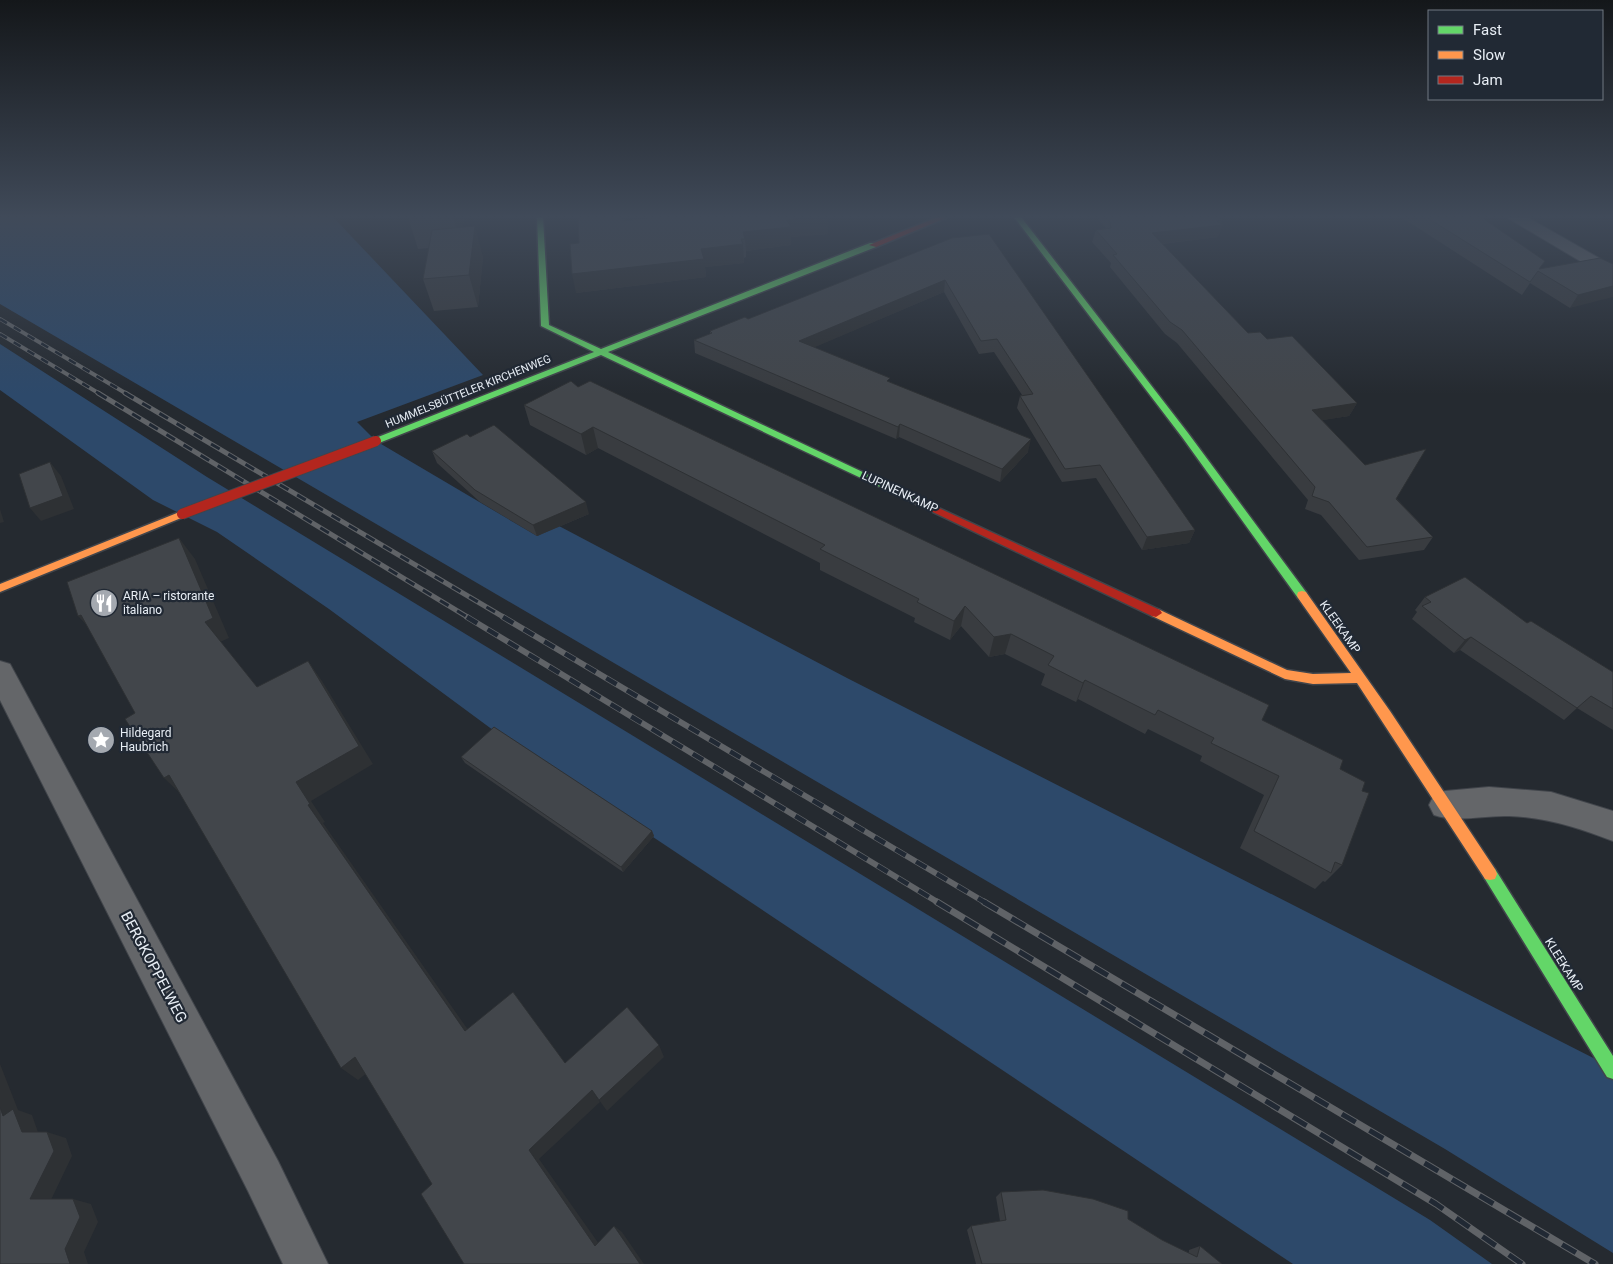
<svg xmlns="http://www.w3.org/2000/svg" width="1613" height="1264" font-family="Roboto,sans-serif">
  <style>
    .green { fill: #2d496a }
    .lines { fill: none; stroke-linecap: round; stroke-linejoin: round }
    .street-casing { stroke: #41454b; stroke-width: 2 }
    .fast-casing { stroke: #41454b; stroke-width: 3 }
    .slow-casing { stroke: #41454b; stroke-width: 3 }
    .jam-casing { stroke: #41454b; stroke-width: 3 }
    .street { fill: #646669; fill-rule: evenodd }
    .fast { fill: #63d668; fill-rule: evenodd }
    .slow { fill: #ff974d; fill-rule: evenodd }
    .jam { fill: #b3261e; fill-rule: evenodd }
    .rail-far3-casing { stroke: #606367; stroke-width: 4 }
    .rail-far2-casing { stroke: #606367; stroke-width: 5 }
    .rail-far1-casing { stroke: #606367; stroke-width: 6 }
    .rail-casing { stroke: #606367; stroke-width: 7 }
    .rail-far3 { stroke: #212934; stroke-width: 2.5; stroke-dasharray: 8; stroke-linecap: butt }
    .rail-far2 { stroke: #212934; stroke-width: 3; stroke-dasharray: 10; stroke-linecap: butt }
    .rail-far1 { stroke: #212934; stroke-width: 4.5; stroke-dasharray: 12; stroke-linecap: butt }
    .rail { stroke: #212934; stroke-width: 5; stroke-dasharray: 16; stroke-linecap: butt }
    .jam-bridge-casing { stroke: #41454b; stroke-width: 12; stroke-linecap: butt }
    .jam-bridge { stroke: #b3261e; stroke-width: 10 }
    .wall { fill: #393c40 }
    .shaded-wall { fill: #2e3134 }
    .building { fill: #42464b; stroke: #2e3134 }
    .labels { text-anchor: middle; stroke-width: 4.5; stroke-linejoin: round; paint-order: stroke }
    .far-street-label { font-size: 11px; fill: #e8eef5; stroke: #212934 }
    .street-label { font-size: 12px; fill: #e8eef5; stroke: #212934 }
    .poi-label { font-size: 12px; fill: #e8eef5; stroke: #212934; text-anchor: start }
    .near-street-label { font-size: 15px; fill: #e8eef5; stroke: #212934 }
  </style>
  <rect width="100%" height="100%" fill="#252a30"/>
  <path class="green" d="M0,217H333L483,375L357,422L376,441L537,536L559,526L847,678L1613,1068V1253L1445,1149L0,304Z
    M0,344L207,477L1430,1220L1492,1264H1293L497,733L329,609L217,532L153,500L0,390Z"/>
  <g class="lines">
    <g class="street-casing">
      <path id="street" d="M1506,217H1527L1613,266V278L1607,277Z
        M0,661L10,664L278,1161L328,1264H283L248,1191L0,700Z
        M1489,787L1551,792L1613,811V841C1579,828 1546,817 1509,816C1485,815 1456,823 1434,815L1429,805L1434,795L1445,791Z"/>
    </g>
    <g class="fast-casing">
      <path id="fast" d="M537,217H543L549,325L601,349L870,243H876V247L608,352L922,500L924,502L922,504H916L601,355L379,443H373V439L594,352L541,326Z
        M1014,217H1021L1188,433L1306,592L1307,595L1306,598H1298L1182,437Z
        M1490,868L1495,869L1613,1056V1079L1607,1077L1485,879L1483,874L1485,869Z"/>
    </g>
    <g class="slow-casing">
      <path id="slow" d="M182,511L186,512L187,514L186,516L0,592V584Z
        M1302,591L1306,592L1390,711L1495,869L1497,874L1495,879L1490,880L1485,879L1357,683L1313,684L1285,679L1152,616L1150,613L1156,609L1160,610L1287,670L1313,674L1351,673L1298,598L1297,595L1298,592Z"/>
    </g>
    <g class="jam-casing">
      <path id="jam" d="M938,217H948L876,247L869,245Z
        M919,499L1160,610L1162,613L1156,617L1152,616L916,504L914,502Z"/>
    </g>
    <use href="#street" class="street"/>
    <use href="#fast" class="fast"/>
    <use href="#slow" class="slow"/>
    <use href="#jam" class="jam"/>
    <g class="rail-far3-casing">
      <path id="rail-far3" d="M0,319L127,394
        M0,334L100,394"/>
    </g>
    <g class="rail-far2-casing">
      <path id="rail-far2" d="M98,393L469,618
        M125,393L505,618"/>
    </g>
    <g class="rail-far1-casing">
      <path id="rail-far1" d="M467,617L939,903
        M503,617L986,903"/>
    </g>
    <g class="rail-casing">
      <path id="rail" d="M937,902L1436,1204L1522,1264
        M984,902L1595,1264"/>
    </g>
    <use href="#rail-far3" class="rail-far3"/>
    <use href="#rail-far2" class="rail-far2"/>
    <use href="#rail-far1" class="rail-far1"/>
    <use href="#rail" class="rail"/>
    <g class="jam-bridge-casing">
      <path id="jam-bridge" d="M182,514L376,441"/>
    </g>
    <use href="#jam-bridge" class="jam-bridge"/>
  </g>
  <path class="wall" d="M408,217H464L463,227L483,257L478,307L434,311L423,279L429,248L418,249Z
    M578,217H624V221L828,234L791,237V245L746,251V257L744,258V263L705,267L706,277L576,293L579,243Z
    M1096,217H1219L1222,220L1218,237L1162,244L1248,333L1267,339L1357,403L1349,416L1322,420L1433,537L1424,550L1359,560L1321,515L1305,509L1308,500L1177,343L1165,334L1110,267L1111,263L1092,242L1096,230L1106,228Z
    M1401,217H1481L1539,269L1613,264L1570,308L1530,283L1522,295Z
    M952,238L1195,530L1189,543L1142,550L1096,478L1062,482L1017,408L1020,396L1022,395L994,352L979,354L944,292L814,347L890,382L1028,452L1000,482L899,437L896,439L695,353L694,340L710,334V331L748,319Z
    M578,387L1262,720L1340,769L1362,791L1342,865L1325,882L1323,881L1315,889L1240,848L1264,795L1200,761L1202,756L1148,729L1145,734L1078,699L1076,702L1041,685L1045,674L1005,654L989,657L961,626L950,640L914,622L915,618L820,570V563L598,448L586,455L530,425L524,405Z
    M470,437L589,514L537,536L480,502L437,463L432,451Z
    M1425,597L1527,623L1613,672V730L1577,708L1564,720L1460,650L1454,653L1412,619L1417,612L1415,610Z
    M461,757L652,831L654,836L623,872L465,763Z
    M1001,1192L1128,1219L1162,1240L1189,1253V1250L1200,1246L1222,1264H976L967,1230L971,1226L1000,1221L996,1197Z"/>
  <path class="shaded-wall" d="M453,217H464L461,244Z
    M809,217H828V234L791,237V245L746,251L745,239L743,232L787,220Z
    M1223,225L1218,237L1149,245L1152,233Z
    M475,226L483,257L478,307L469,275Z
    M743,244L744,263L705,267L706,277L576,293L572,274L701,249Z
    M945,280L944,292L799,354V341Z
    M1613,286V297L1570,308L1578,295Z
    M1357,403L1349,416L1305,423L1312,410Z
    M900,424L899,437L896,439L898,427Z
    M593,427L598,448L586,455L581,434Z
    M1031,439L1028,452L1000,482L1002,469Z
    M50,462L61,476L74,509L41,521L30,508Z
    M586,502L589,514L537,536L533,525Z
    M0,509L4,522L0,523Z
    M1195,530L1189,543L1142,550L1147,537Z
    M179,538L195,559L229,638L220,642L205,622Z
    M965,606L961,626L950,640L954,621Z
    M81,615L97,636L78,616Z
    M1011,634L1005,654L989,657L994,637Z
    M1471,637L1460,650L1454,653L1465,640Z
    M308,661L322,681L373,764L311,801L325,822L323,823L478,1044L465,1031L308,805L296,782Z
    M1085,680L1078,699L1076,702L1083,683Z
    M169,775L183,796L164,778Z
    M652,831L654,836L623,872L621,867Z
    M659,1045L664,1057L607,1111L599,1100Z
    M355,1057L372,1069L358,1080L341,1068Z
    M0,1064L18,1110L32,1115L40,1138L22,1132L3,1116L0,1107Z
    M592,1090L600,1102L539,1159L604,1251L595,1246L529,1150Z
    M47,1132L66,1138L72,1156L49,1204L30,1199Z
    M73,1199L91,1204L98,1222L84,1252L88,1264H70L65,1249Z
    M614,1226L622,1232L644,1264H640Z"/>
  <path class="building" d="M578,217H623V221L656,217H809L787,220L791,227L743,232L745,239H741L743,244L701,249L704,259L572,274L570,244L579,243Z
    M1109,217H1219L1222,220L1217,221L1223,225L1152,233L1248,333L1260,332L1267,339L1292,336L1357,403L1312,410L1365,465L1426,449L1396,499L1433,537L1367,547L1329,502L1312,496L1315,487L1182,330L1170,322L1113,255L1117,254L1096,230L1111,228Z
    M1426,217H1481L1545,261L1539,269L1600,258L1613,264V286L1578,295L1538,271L1530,282Z
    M475,226L469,275L423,279L432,230Z
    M989,234L1195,530L1147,537L1100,465L1065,469L1020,396L1033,394L997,339L981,341L945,280L799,341L890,378L887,381L1031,439L1002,469L900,424L898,427L694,340L712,333L710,331L745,317L748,319L952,238Z
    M571,381L578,387L590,381L1269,705L1262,720L1343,760L1340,769L1365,782L1362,791L1369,793L1342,865L1335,862L1331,873L1254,831L1279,776L1211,743L1214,738L1158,710L1155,715L1085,680L1083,683L1048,665L1054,656L1011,634L994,637L965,606L954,621L917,602L919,599L820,549L825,545L593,427L581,434L524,405Z
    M494,425L586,502L533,525L475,490L432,451L467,434L470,437Z
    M50,462L63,496L30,508L19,474Z
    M179,538L213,618L205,622L257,687L308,661L359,746L296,782L310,804L308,805L465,1031L513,992L565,1063L627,1007L659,1045L599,1100L592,1090L529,1150L595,1246L614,1226L640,1264H464L421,1194L432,1184L355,1057L341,1068L169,775L164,778L125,719L135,713L81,615L78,616L67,582Z
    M1465,577L1527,623L1531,621L1613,672V709L1591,696L1577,708L1471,637L1465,640L1422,606L1431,602L1425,597Z
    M494,727L652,831L621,867L461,757Z
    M0,1107L3,1116L13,1109L22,1132H47L54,1151L30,1199H73L80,1217L65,1249L70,1264H0Z
    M1043,1190L1093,1199L1128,1211V1219L1162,1240L1197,1257L1200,1246L1222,1264H982L971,1226L1006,1220L1001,1192Z"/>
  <linearGradient id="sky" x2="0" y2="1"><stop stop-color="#14171a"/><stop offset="0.55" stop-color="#404a59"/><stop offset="1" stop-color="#404a59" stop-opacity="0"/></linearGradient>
  <rect width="1613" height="394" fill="url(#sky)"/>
  <defs>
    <g id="restaurant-disc" transform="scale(1.4375)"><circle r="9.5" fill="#a4a9b0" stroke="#212934"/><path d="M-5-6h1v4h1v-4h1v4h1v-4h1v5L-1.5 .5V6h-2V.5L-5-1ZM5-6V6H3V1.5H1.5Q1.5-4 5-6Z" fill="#fff"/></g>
    <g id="sight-disc" transform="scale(1.4375)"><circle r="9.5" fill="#a4a9b0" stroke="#212934"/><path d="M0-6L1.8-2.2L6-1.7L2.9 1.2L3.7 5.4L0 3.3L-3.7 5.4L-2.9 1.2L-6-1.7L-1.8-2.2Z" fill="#fff"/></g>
  </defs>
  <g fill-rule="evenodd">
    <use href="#restaurant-disc" x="104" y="603"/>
    <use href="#sight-disc" x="101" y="740"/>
  </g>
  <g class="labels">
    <g class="far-street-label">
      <text transform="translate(468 391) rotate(-22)" y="4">HUMMELSBÜTTELER KIRCHENWEG</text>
    </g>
    <g class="street-label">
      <text transform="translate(900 492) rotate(25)" y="4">LUPINENKAMP</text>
      <text transform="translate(1340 627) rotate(55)" y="4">KLEEKAMP</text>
      <text transform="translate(1564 965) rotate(58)" y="4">KLEEKAMP</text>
    </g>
    <g class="poi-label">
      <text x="123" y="600">ARIA – ristorante<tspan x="123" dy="14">italiano</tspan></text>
      <text x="120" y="737">Hildegard<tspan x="120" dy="14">Haubrich</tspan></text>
    </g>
    <g class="near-street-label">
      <text transform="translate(154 967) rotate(62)" y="5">BERGKOPPELWEG</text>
    </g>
  </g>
  <rect x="1428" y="10" width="175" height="90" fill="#212934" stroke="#717881"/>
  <rect x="1438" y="26" width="25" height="8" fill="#63d668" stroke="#717881"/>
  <text x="1473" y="35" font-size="15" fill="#e8eef5">Fast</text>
  <rect x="1438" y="51" width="25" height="8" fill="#ff974d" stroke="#717881"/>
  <text x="1473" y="60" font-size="15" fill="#e8eef5">Slow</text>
  <rect x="1438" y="76" width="25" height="8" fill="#b3261e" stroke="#717881"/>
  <text x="1473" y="85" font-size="15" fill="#e8eef5">Jam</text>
</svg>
